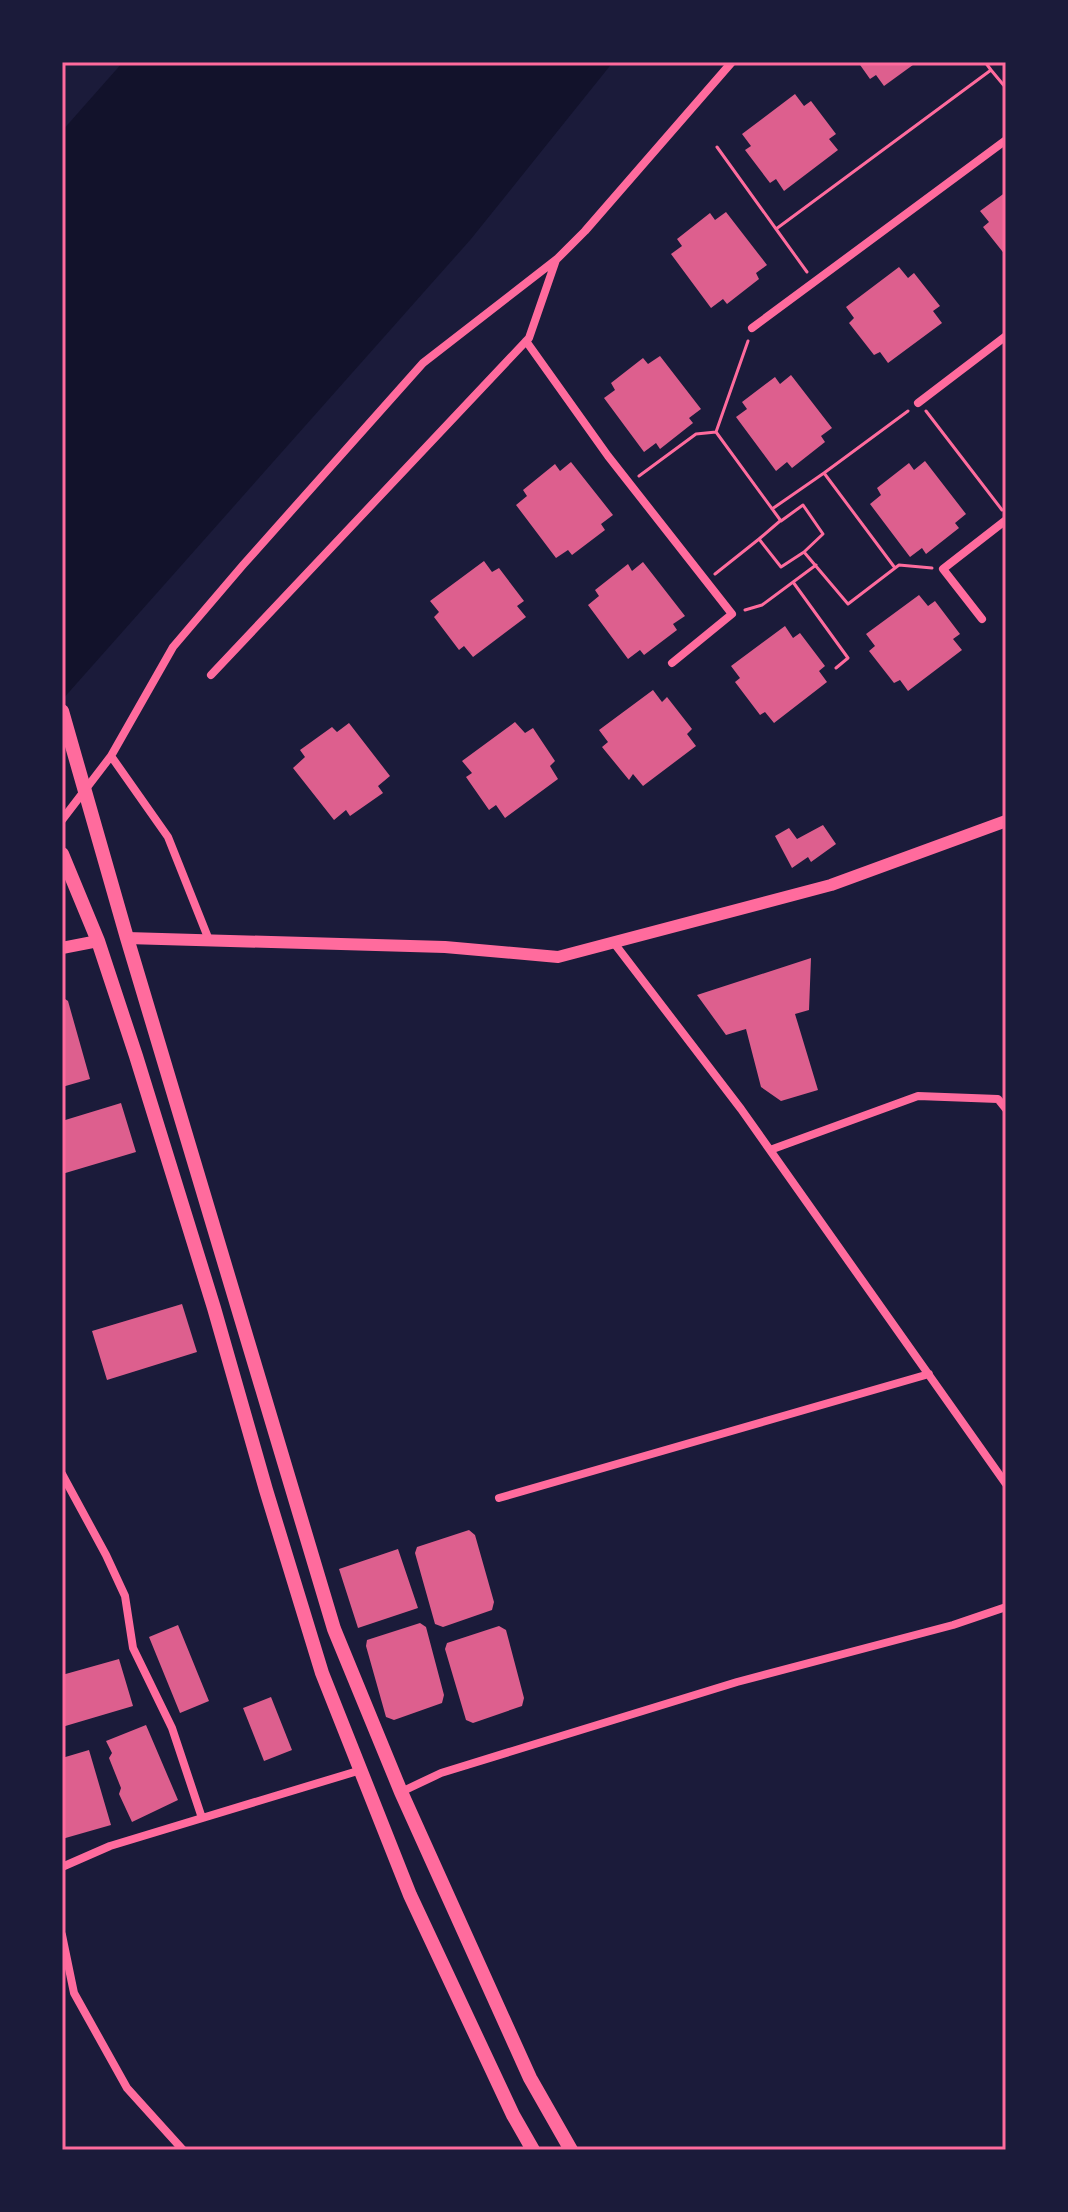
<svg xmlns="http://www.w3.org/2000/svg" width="1068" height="2212" font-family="'Exo 2',sans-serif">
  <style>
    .water { fill: #12122b }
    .building { fill: #dd5f8e }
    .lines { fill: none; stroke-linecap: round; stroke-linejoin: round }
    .path { stroke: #ff6b9d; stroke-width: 3 }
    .minor { stroke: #ff6b9d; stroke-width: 8 }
    .tertiary { stroke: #ff6b9d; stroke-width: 12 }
    .secondary { stroke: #ff6b9d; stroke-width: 14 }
    .neatline { fill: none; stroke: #ff6b9d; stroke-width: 3 }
  </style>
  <rect width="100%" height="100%" fill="#1b1b3a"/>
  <path class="water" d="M123,62H613L471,239L62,700V131Z"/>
  <path class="building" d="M858,62H917L884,86L876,75L870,79Z
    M795,94L804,106L811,101L836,134L829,139L838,150L784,191L776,179L770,183L745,150L751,146L742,134Z
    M1006,192V256L983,227L989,222L980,211Z
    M726,212L767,265L756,273L759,279L727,304L723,299L711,308L671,254L682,246L677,239L710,213L715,220Z
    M899,267L908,278L914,273L940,306L933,311L942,323L888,363L880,352L874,355L849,323L854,318L846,307Z
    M660,356L701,409L689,418L693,423L660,449L656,443L644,452L604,398L615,390L611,383L643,358L648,364Z
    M791,375L832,428L821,436L825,442L792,468L787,462L776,471L736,417L747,409L742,402L775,377L780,384Z
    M925,461L966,514L955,523L959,528L926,554L922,548L910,557L870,504L881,495L877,488L909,463L914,470Z
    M571,462L613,515L601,524L605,530L572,555L568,550L556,558L516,505L527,496L523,490L555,464L560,471Z
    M484,561L492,572L499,568L524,601L517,606L526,617L473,657L464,646L459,650L434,617L439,612L430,601Z
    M643,562L685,616L673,624L677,630L644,655L640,650L628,659L588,605L599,596L595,590L628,564L632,571Z
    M919,595L928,606L935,601L960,634L953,639L962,650L908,691L900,680L894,683L869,651L875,646L866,634Z
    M785,626L793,638L800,633L825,666L819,671L827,682L774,723L765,712L760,715L735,682L740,678L731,666Z
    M653,690L662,702L667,697L692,729L687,734L696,746L643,786L633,774L629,780L602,747L608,742L599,730Z
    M515,722L525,733L533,728L555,761L550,766L558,779L505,818L496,805L489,810L466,777L472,773L462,761Z
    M349,723L390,776L378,786L383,793L350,816L346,810L334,820L293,768L305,757L300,750L332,727L337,732Z
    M823,825L836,844L811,862L808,857L792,868L775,836L789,828L797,839Z
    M811,958L809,1010L795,1014L818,1090L781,1101L761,1087L746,1029L726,1035L697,995Z
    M62,997L68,1001L90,1079L62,1087Z
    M121,1103L136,1152L62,1174V1121Z
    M182,1304L197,1352L107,1380L92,1331Z
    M469,1530L475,1535L494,1602L492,1610L443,1627L435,1624L415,1553L417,1547Z
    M398,1549L418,1608L358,1628L339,1569Z
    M420,1623L426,1627L444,1695L442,1703L394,1720L386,1717L366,1646L367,1640Z
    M178,1625L209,1701L180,1713L149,1637Z
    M499,1626L506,1630L524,1698L522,1706L473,1723L466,1720L445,1649L447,1643Z
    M119,1659L133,1706L62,1727V1675Z
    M271,1697L292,1750L264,1761L243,1708Z
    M146,1725L178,1800L132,1822L119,1794L121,1788L109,1758L112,1753L106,1741Z
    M89,1750L111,1825L62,1839V1758Z"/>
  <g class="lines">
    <path class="path" d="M985,62L991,70
      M717,147L776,229
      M807,272L776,229L991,70L1006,88
      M748,341L716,432L781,521L803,505L823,534L804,552L848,604L899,565L932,568
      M926,411L1002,510
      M639,476L696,434L716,432
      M772,509L824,473
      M780,521L759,539L781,567L804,552
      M895,568L824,473L908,411
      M715,574L759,539
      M793,582L848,658L836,668
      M745,610L762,605L816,565"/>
    <path class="minor" d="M752,328L1006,140
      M526,341L608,456L732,614L672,663
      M918,403L1006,336
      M982,619L943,569L1006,520
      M211,675L529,338L556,260
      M111,756L168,837L209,940
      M62,820L111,756L173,647L243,565L423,363L557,259L585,231L732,62
      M614,943L741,1109L1006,1484
      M770,1150L918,1096L998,1099L1006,1109
      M62,1474L106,1555L125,1596L133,1648L172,1728L202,1818
      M499,1498L929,1374
      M401,1792L441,1773L737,1682L953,1625L1006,1607
      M62,1867L110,1846L361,1770
      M62,1935L74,1993L127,2088L183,2150"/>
    <path class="tertiary" d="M127,938L445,947L558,957L831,885L1006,821
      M62,948L98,941"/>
    <path class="secondary" d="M62,711L127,938L334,1629L401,1792L530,2078L571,2150
      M62,854L98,941L136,1056L214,1308L266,1490L322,1673L410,1895L513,2115L533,2150"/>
  </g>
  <rect width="1068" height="2212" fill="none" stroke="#1b1b3a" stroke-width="128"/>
  <rect x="64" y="64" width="940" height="2084" class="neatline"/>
</svg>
